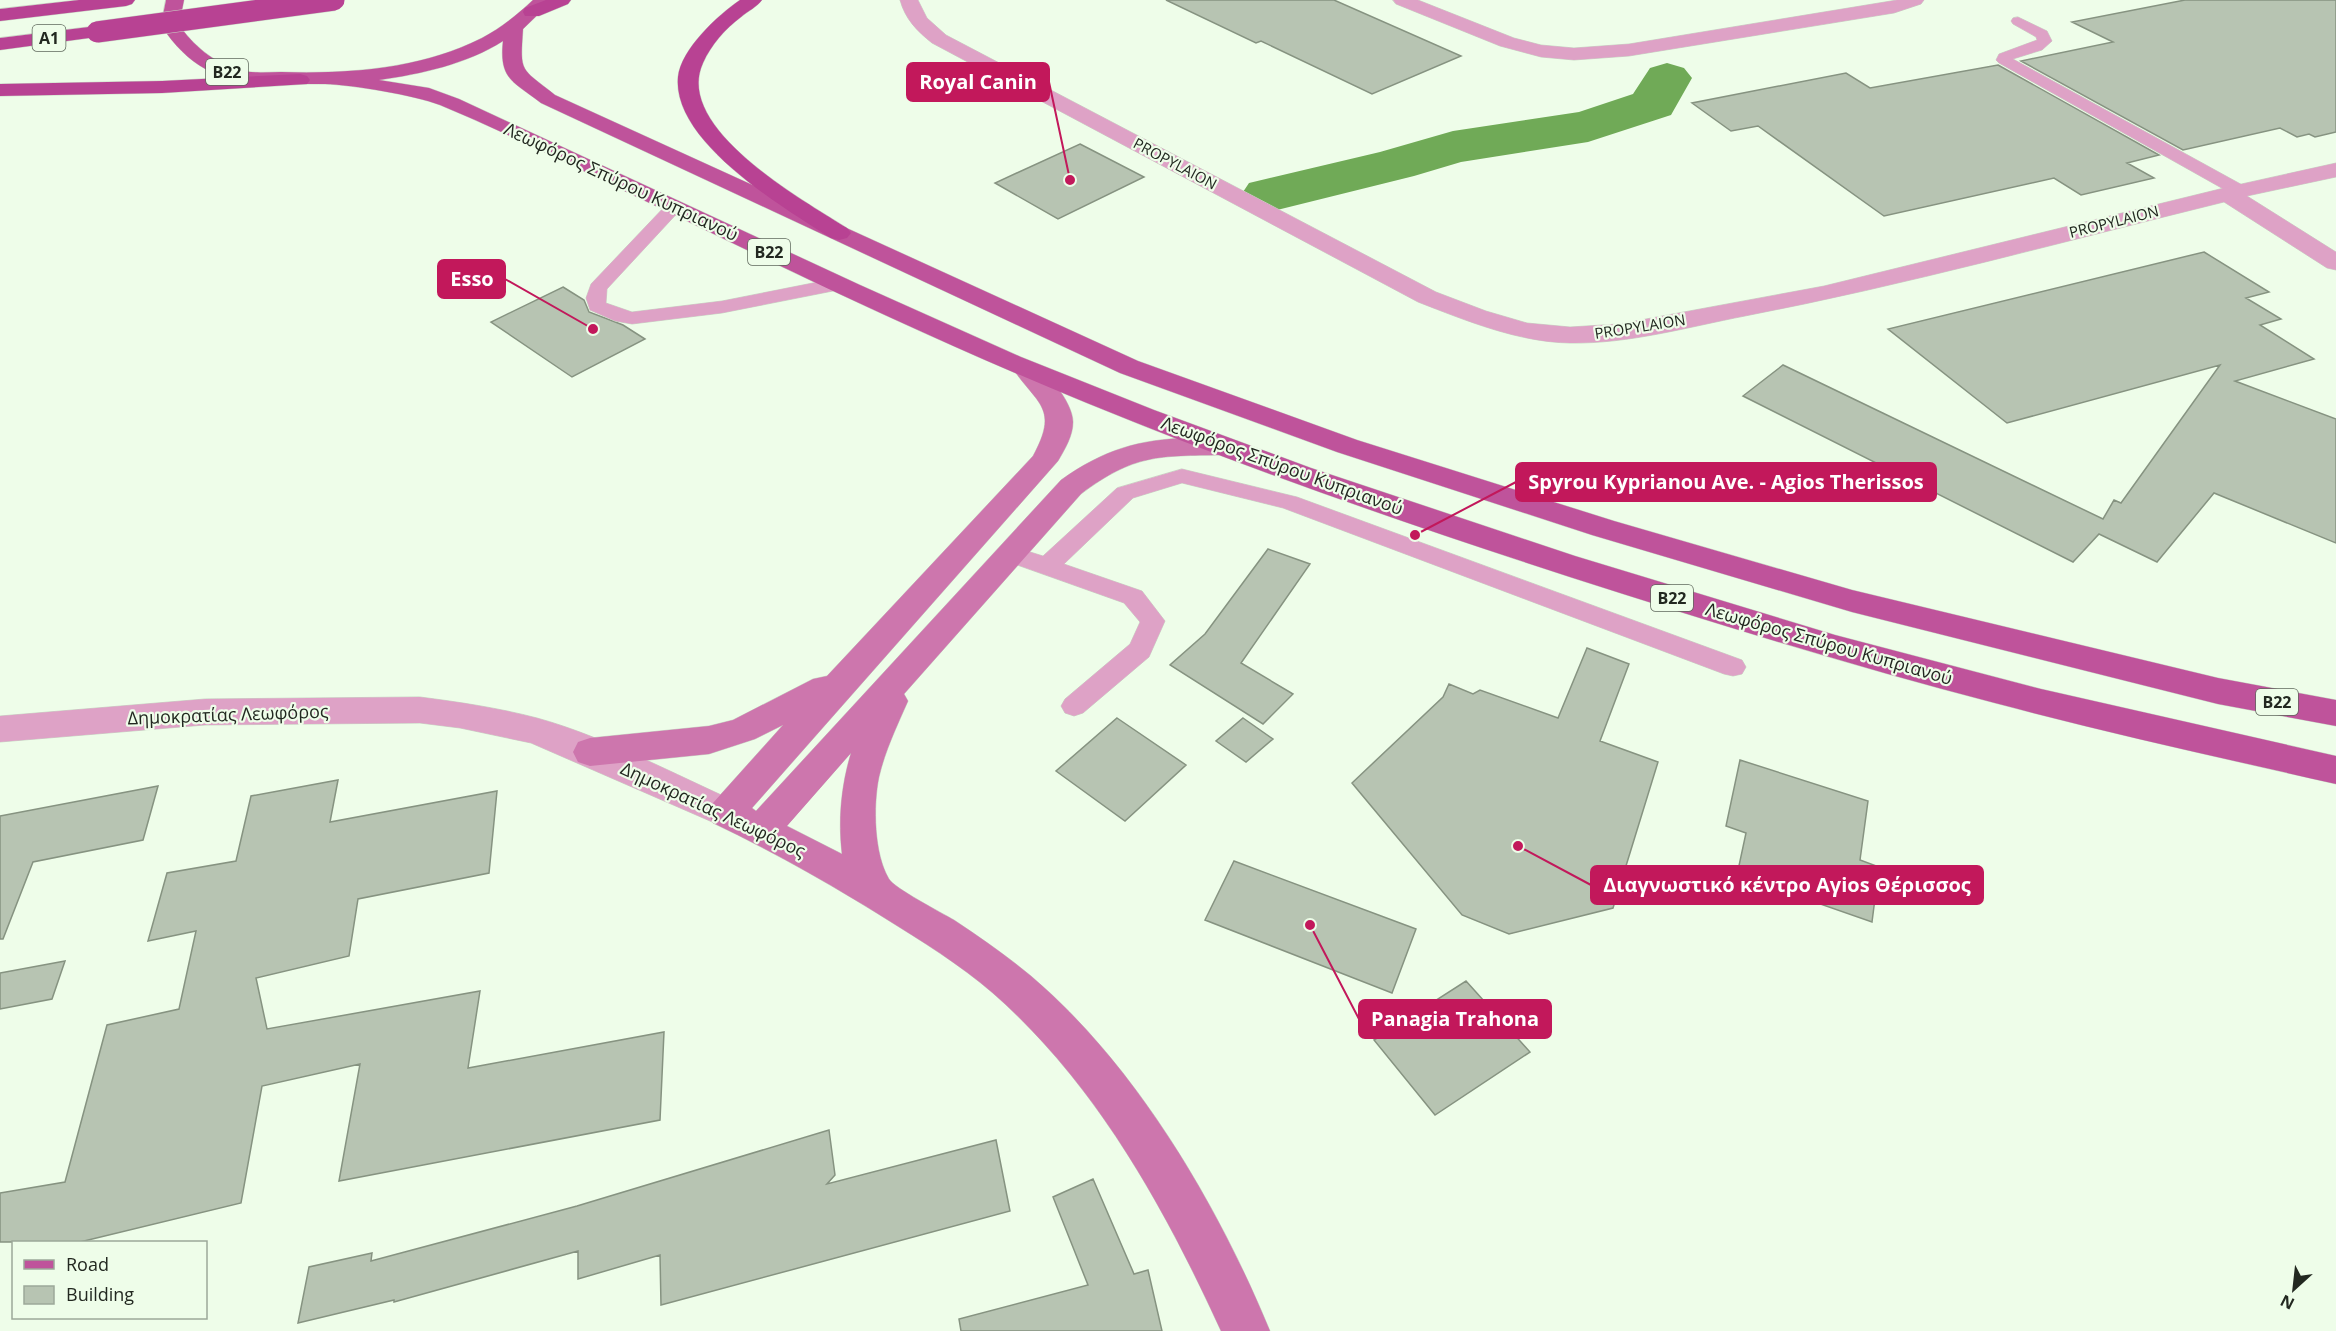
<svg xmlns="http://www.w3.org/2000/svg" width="2336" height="1331" font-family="'Open Sans',sans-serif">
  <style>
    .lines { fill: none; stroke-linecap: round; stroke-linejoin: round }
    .river { fill: #70aa57; fill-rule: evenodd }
    .building { fill: #b7c4b2; stroke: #869381; stroke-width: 1.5 }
    .service-casing { stroke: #c9d7c5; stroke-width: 1 }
    .minor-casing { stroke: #c9d7c5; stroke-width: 1 }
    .tertiary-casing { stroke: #c9d7c5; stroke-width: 1 }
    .secondary-casing { stroke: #c9d7c5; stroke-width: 1 }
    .primary-casing { stroke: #c9d7c5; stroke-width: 1 }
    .trunk-casing { stroke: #c9d7c5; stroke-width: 1 }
    .service { fill: #dea2c6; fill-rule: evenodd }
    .minor { fill: #dea2c6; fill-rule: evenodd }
    .tertiary { fill: #dea2c6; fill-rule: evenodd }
    .secondary { fill: #cd76ad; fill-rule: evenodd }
    .primary { fill: #bf539b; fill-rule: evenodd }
    .trunk { fill: #b84293; fill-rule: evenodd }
    .trunk-bridge-casing { stroke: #c9d7c5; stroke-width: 22; stroke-linecap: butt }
    .trunk-bridge { stroke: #b84293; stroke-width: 21 }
    .labels { text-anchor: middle; stroke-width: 4.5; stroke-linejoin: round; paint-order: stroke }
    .far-street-label { font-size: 15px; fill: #222820; stroke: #eefde9 }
    .shield { fill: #eefde9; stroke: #5f685c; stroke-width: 1.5 }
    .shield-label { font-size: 16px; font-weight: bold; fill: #222820 }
    .street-label { font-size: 18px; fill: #222820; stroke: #eefde9 }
    .leader { fill: none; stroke: #c2185b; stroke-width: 2 }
    .callout-dot { fill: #c2185b; stroke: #eefde9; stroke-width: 2 }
    .callout { fill: #c2185b; stroke: #c2185b; stroke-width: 2 }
    .callout-label { font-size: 20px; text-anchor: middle; font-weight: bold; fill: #fff }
  </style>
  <rect width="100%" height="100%" fill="#eefde9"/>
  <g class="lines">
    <path class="river" d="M1667,63L1684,68L1692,78L1671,115L1588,142L1461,162L1414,176L1269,212L1249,207L1241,195L1249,183L1380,152L1453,131L1579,112L1633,94L1650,68Z"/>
  </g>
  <path class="building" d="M1166,0H1334L1461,56L1372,94L1261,41L1256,43Z
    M2185,0H2336V132L2315,137L2309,134L2297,137L2280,128L2183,150L2021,61L2113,42L2072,22Z
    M1998,65L2159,155L2127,163L2154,178L2081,195L2054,178L1884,216L1758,126L1731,131L1692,103L1846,73L1870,88Z
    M1080,144L1144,177L1058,219L995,183Z
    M2204,252L2269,292L2246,298L2281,319L2260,325L2314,359L2235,381L2336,419V543L2214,493L2157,562L2099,534L2073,562L1743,396L1783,365L2103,519L2114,500L2121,503L2220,365L2007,423L1888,329Z
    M563,287L584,300L589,312L623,325L645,339L572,377L491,322Z
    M1268,549L1310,564L1241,663L1293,694L1263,724L1170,665L1205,634Z
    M1587,648L1629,664L1600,741L1658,762L1613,908L1509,934L1462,915L1352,783L1443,697L1449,684L1473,694L1480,690L1558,718Z
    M1117,718L1186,765L1125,821L1056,771Z
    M1243,718L1273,739L1246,762L1216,741Z
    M1740,760L1868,801L1860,860L1879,867L1872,922L1737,875L1746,833L1726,826Z
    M338,780L330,822L497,791L489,873L358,899L349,956L256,978L267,1029L480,991L468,1068L664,1032L660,1120L339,1181L360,1064L262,1086L241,1203L80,1242H0V1193L65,1182L107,1025L179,1009L196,931L148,941L167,873L236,861L251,796Z
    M158,786L143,840L33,862L3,939H0V816Z
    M1234,861L1416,929L1392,993L1205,920Z
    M65,961L52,999L0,1009V973Z
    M1466,981L1530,1052L1435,1115L1374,1040Z
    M829,1130L835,1175L827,1184L996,1140L1010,1211L661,1305L660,1255L578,1279V1251L394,1302V1300L298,1323L309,1267L372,1253L371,1261L577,1206Z
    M1093,1179L1134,1274L1148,1270L1162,1331H961L959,1319L1088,1285L1053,1197Z"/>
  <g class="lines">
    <g class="service-casing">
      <path id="service" d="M2018,17L2047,31L2052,41L2042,50L2013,59L2246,187L2249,191L2246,195H2234L1999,63L1996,60L1999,54L2037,40L2036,37L2013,24L2011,21L2013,18Z
        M674,202L680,203L683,207L607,289L606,303L632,312L722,301L838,278L845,280L848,284L845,288L838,290L722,313L632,324L615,321L590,310L586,298L591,284L668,203Z
        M1182,469L1297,497L1742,660L1746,667L1742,674L1733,676L1724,674L1283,508L1182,483L1133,498L1064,564L1142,591L1165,621L1149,657L1083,713L1074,716L1065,713L1061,706L1065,699L1130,644L1140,622L1124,603L1003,560L999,554L1003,548L1011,546L1043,556L1117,488Z"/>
    </g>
    <g class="minor-casing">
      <path id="minor" d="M900,0H918L927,18L946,35L1436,292L1486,311L1527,323L1570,327L1619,324L1824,286L2228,187L2336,163V177L2247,196L2336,252V270L2327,268L2224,202C2065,241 1906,285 1745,316C1688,327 1629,344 1570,343C1518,342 1467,321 1418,302L932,43C917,31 905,19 900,0Z
        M1393,0H1418L1514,38L1541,45L1574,48L1629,44L1897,0H1924L1921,4L1894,13L1629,56L1574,60L1541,57L1500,46L1396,4Z"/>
    </g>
    <g class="tertiary-casing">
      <path id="tertiary" d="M420,697C459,702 499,708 537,718C603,736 676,775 739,803L744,813L739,823L726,828L531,743L460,728L420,723L205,725L0,742V716L205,699Z"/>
    </g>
    <g class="secondary-casing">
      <path id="secondary" d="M1026,361C1044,366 1073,402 1073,422C1073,436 1065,449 1058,461L752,808L756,811L1061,480C1103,450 1139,439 1190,438C1205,437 1218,436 1232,440L1236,446L1232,452L1222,455C1159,456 1134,454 1081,494L904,694L908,701C897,726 885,751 879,777C873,806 874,854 889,879C894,888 942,913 954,920C981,938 1007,956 1031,976C1136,1065 1218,1205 1270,1331H1221C1167,1213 1102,1094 1005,1004C973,974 936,950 899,927C839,889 778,854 713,823L708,813L713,803L783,725L755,739L709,754L590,766L578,762L573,752L578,742L590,738L709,726L733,720L813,679L827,676L1033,456C1059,408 1038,405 1013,369L1017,363ZM851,753C841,786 838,820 842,854L787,826Z"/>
    </g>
    <g class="primary-casing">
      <path id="primary" d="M166,0H184L179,25C193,45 213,62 236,69C250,74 266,72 281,72C349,74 421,69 482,38C501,28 517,15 533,0H553L523,29C520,74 520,67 555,95L1138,361L1357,440L1614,521L1852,590L2218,678L2336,700V726L2218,704L1852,612L1592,535L1337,452L1120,373L541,103C513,81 499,80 503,41C467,64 421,74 379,80L429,88L459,99L860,285L1021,357L1154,410L1311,468L1575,556L1835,635L2041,689L2336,756V784C2222,758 2108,733 1995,703C1852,666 1711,622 1570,577C1407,524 1245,468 1087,403C942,344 802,277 662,209C588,174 515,136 440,105C414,95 353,85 325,84C255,83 204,92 161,25Z"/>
    </g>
    <g class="trunk-casing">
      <path id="trunk" d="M79,0H135L132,4L126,6L0,21V9Z
        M546,0H571L568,4L539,16H525L523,12L525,8Z
        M740,0H762C757,7 748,11 741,17C725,29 711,45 703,63C673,128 803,200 847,228L851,233L847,238L839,240L831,238C784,208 672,142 678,77C681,49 718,15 740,0Z
        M97,26L104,28L107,32L104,36L0,50V38Z
        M300,74L307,76L310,80L307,84L162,93L0,96V84L162,81Z"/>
    </g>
    <use href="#service" class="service"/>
    <use href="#minor" class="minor"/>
    <use href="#tertiary" class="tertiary"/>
    <use href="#secondary" class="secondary"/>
    <use href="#primary" class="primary"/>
    <use href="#trunk" class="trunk"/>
    <g class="trunk-bridge-casing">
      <path id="trunk-bridge" d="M97,32L334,0"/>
    </g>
    <use href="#trunk-bridge" class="trunk-bridge"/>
  </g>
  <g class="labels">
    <g class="far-street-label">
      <text transform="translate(1175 164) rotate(28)" y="5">PROPYLAION</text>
      <text transform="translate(2114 222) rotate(-14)" y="5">PROPYLAION</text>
      <text transform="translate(1640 327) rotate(-9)" y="5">PROPYLAION</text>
    </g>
    <g class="shield">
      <rect x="32.5" y="25" width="33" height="26" rx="4.5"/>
      <rect x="206" y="59" width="42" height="26" rx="4.5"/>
      <rect x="748" y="239" width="42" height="26" rx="4.5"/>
      <rect x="1651" y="585" width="42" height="26" rx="4.5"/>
      <rect x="2256" y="689" width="42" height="26" rx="4.5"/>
    </g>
    <g class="shield-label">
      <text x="49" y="44">A1</text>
      <text x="227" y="78">B22</text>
      <text x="769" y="258">B22</text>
      <text x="1672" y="604">B22</text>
      <text x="2277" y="708">B22</text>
    </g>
    <g class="street-label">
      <text transform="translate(621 182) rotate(25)" y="6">Λεωφόρος Σπύρου Κυπριανού</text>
      <text transform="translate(1282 466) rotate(20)" y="6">Λεωφόρος Σπύρου Κυπριανού</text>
      <text transform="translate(1829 644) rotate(16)" y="6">Λεωφόρος Σπύρου Κυπριανού</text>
      <text transform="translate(228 715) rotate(-2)" y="6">Δημοκρατίας Λεωφόρος</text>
      <text transform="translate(713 810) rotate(25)" y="6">Δημοκρατίας Λεωφόρος</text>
    </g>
  </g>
  <path class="leader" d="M1070 180L1049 82M593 329L505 279M1415 535L1516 482M1518 846L1591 885M1310 925L1359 1019"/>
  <g class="callout-dot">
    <circle cx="1070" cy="180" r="6"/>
    <circle cx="593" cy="329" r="6"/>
    <circle cx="1415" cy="535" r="6"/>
    <circle cx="1518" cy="846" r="6"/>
    <circle cx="1310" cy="925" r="6"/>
  </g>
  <g class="callout">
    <rect x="907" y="63" width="142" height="38" rx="6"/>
    <rect x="438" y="260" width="67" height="38" rx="6"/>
    <rect x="1516" y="463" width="420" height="38" rx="6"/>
    <rect x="1591" y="866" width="392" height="38" rx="6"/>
    <rect x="1359" y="1000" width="192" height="38" rx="6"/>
  </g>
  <g class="callout-label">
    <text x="978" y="89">Royal Canin</text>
    <text x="472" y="286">Esso</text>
    <text x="1726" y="489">Spyrou Kyprianou Ave. - Agios Therissos</text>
    <text x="1787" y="892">Διαγνωστικό κέντρο Αγios Θέρισσος</text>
    <text x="1455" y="1026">Panagia Trahona</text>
  </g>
  <rect x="12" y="1241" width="195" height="78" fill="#eefde9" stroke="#9ca899" stroke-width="1.5"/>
  <rect x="24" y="1260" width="30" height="9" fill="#bf539b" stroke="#9ca899" stroke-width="1.5"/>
  <text x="66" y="1271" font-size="18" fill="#222820">Road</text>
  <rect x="24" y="1286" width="30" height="18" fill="#b7c4b2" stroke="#9ca899" stroke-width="1.5"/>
  <text x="66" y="1301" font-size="18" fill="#222820">Building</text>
  <g transform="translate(2294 1289) rotate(207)" stroke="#eefde9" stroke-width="4.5" paint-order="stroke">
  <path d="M0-4.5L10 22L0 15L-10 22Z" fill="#222820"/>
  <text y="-9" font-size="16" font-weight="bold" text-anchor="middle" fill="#222820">N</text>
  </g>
</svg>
